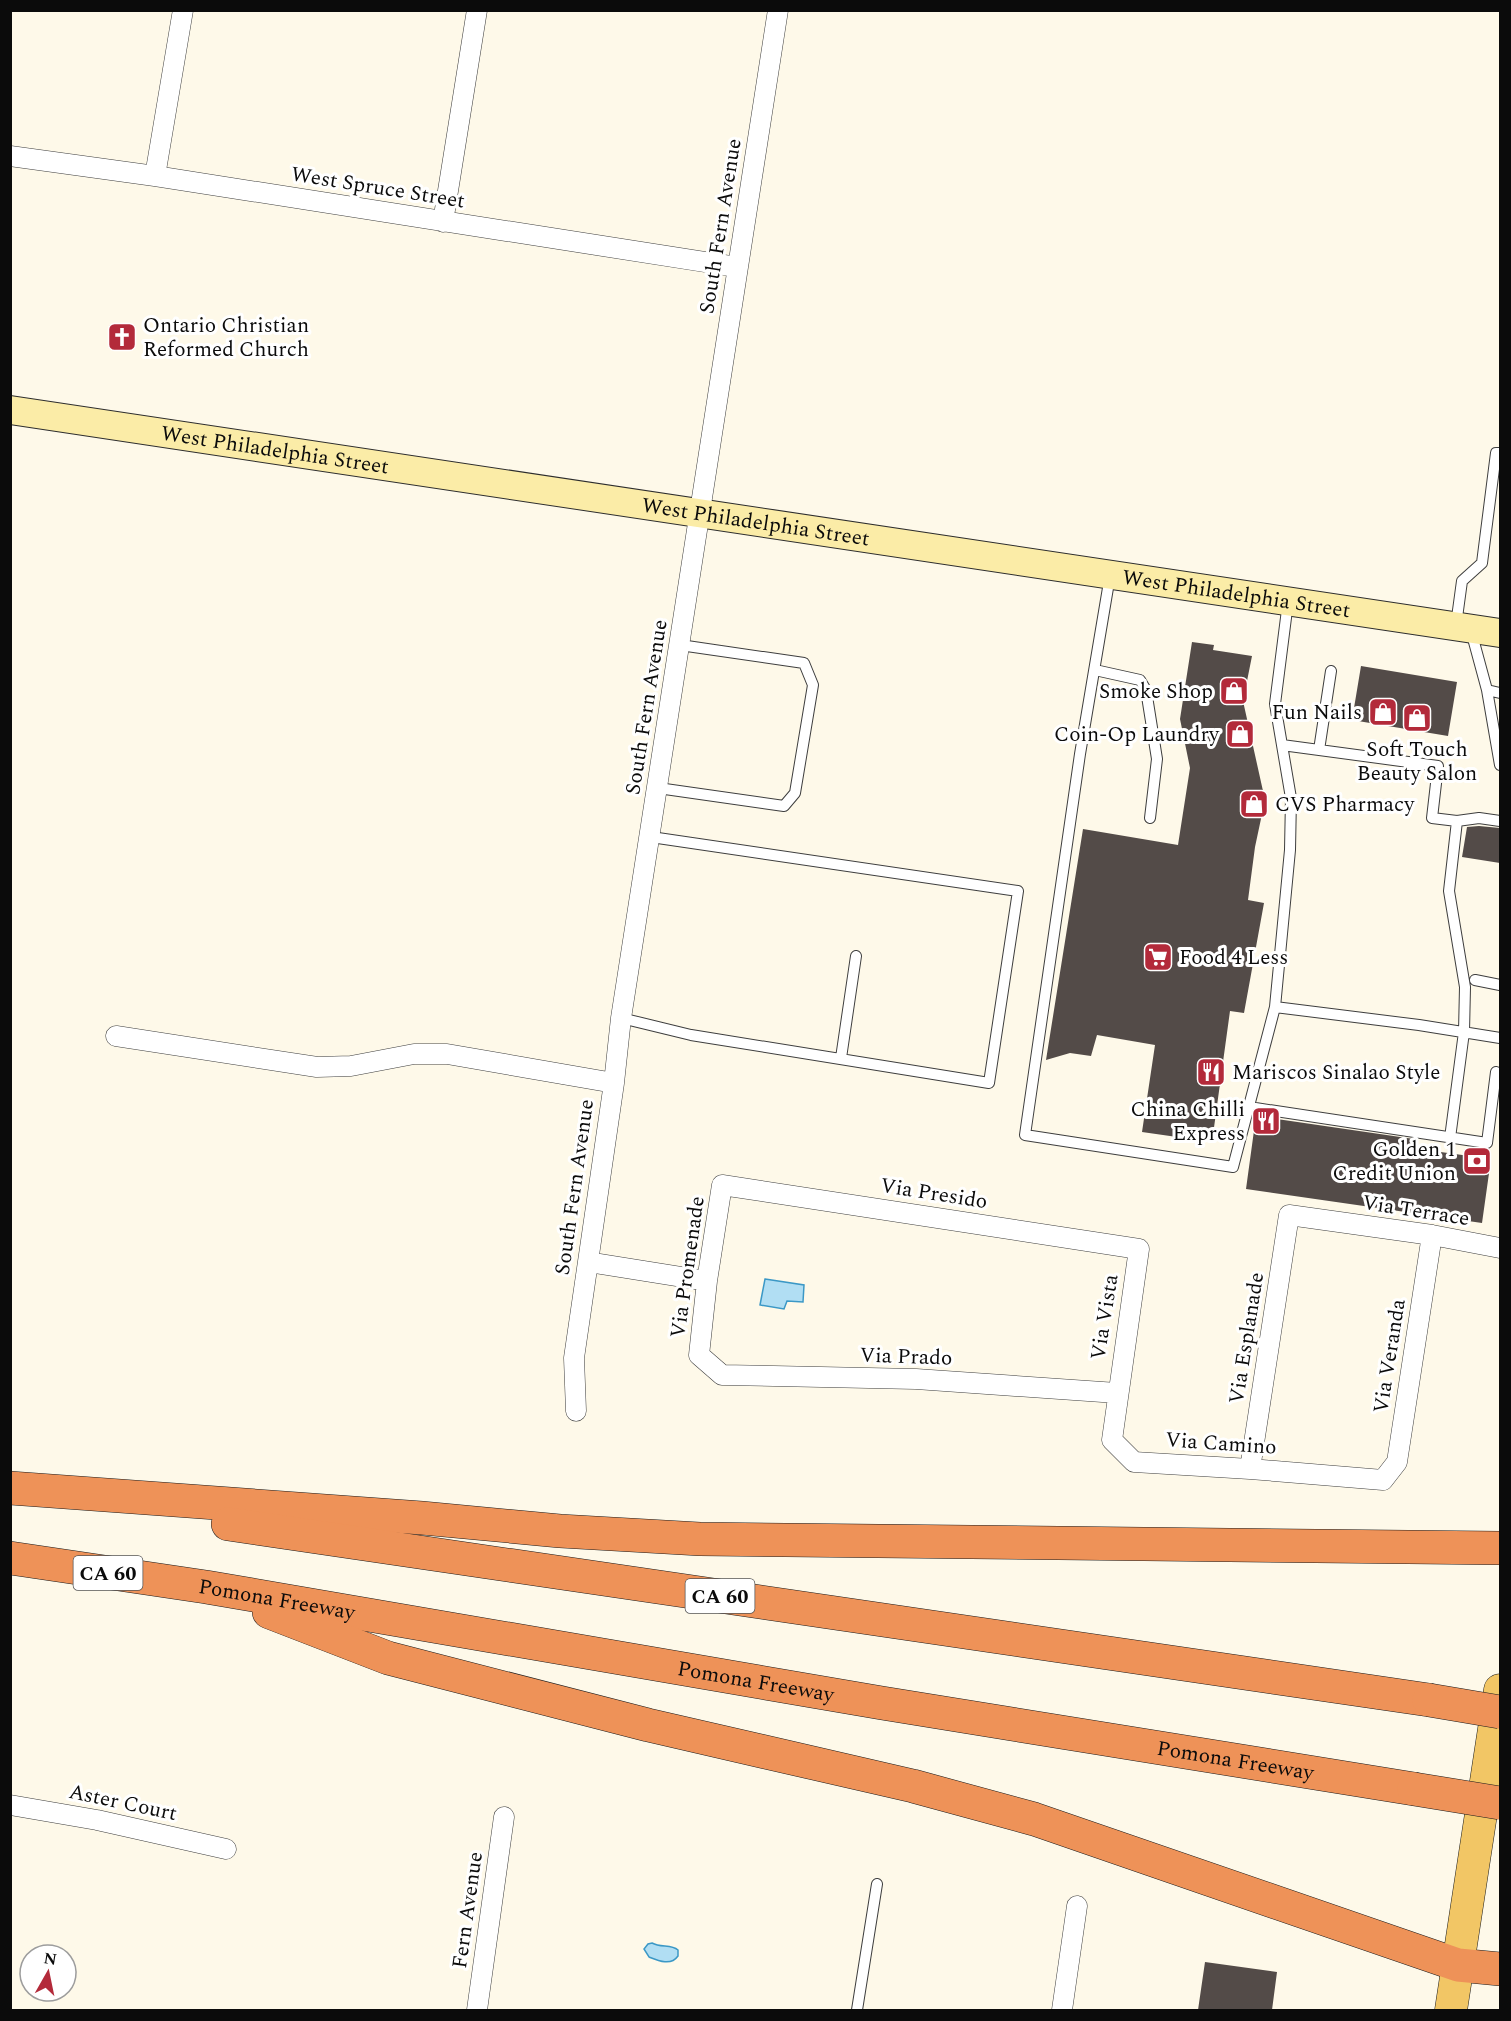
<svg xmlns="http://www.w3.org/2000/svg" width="1511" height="2021" font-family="Spectral,serif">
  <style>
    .water { fill: #b1def3; stroke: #3b98c6; stroke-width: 1.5 }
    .building { fill: #534b48 }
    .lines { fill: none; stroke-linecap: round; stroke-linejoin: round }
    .lane-casing { stroke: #3e3e3e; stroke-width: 12 }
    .street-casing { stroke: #3e3e3e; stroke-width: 21 }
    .secondary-casing { stroke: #2d2d2d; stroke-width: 30 }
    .primary-casing { stroke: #1c1c1c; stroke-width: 33 }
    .highway-casing { stroke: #1c1c1c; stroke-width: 34 }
    .lane { stroke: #fff; stroke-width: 10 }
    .street { stroke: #fff; stroke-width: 20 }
    .secondary { stroke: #fbeca7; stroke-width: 28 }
    .primary { stroke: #f2c665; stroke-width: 32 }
    .highway { stroke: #ee9258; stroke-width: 33 }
    .highway-bridge-casing { stroke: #1c1c1c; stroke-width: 34; stroke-linecap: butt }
    .highway-bridge { stroke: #ee9258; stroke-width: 33 }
    .labels { text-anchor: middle; stroke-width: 6; stroke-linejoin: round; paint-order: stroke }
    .shield { fill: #fff; stroke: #545454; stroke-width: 1.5 }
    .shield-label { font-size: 20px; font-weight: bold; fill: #0b0b0b }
    .street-label { font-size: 21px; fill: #0b0b0b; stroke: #fff }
    .poi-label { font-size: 21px; fill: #0b0b0b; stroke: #fff; text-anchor: end }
  </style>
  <rect width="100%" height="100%" fill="#fef9e9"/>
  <path class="water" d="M765,1279L804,1285L803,1302L787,1301L784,1309L760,1305Z
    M652,1943C661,1948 671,1944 678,1950V1956C671,1966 659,1961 649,1957L644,1949L648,1944Z"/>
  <path class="building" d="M1192,642L1214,645L1213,650L1252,656L1243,701L1265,800L1255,847L1248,900L1264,903L1244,1013L1230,1011L1212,1142L1142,1132L1155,1045L1097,1035L1091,1056L1070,1053L1046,1060L1083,829L1178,845L1190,768L1180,719Z
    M1361,666L1457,682L1448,736L1352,720Z
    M1479,826L1500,828V863L1462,857L1467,827Z
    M1256,1116L1414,1139L1412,1148L1491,1159L1482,1223L1246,1189Z
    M1205,1962L1277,1972L1272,2010H1198Z"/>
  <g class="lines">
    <g class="lane-casing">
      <path id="lane" d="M1110,576L1080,754L1025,1135L1233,1167L1275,1007L1419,1025L1500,1038
        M1456,625L1462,581L1482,563L1496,453H1500
        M1471,631L1487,690L1500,765
        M1095,670L1140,680L1146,690L1157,759L1150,818
        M1487,690L1500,693
        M1282,745L1438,766L1432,818L1457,821L1449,891L1465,987L1464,1032L1450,1138
        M1319,750L1331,671
        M658,788L784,806L795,793L813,685L804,663L680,645
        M1457,821L1479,818L1500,821
        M1475,980L1500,985
        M1275,1007L1290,850L1291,798L1275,704L1288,602
        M621,1018L691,1035L989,1083L1018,891L651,837
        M841,1058L856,956
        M1249,1107L1487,1143L1496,1072
        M857,2010L877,1884"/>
    </g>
    <g class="street-casing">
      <path id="street" d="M10,156L155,176L737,267
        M155,176L183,10
        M443,222L477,10
        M116,1036L317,1067L351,1066L414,1054H447L614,1083
        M588,1262L707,1281
        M1117,1393L916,1379L722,1375L699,1355L707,1281L722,1185L1139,1249L1112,1440L1134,1462L1250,1469L1383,1480L1397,1462L1432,1235
        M576,1411L574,1358L614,1083L621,1018L778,10
        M1250,1469L1289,1215L1432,1235L1500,1248
        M10,1805L97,1820L226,1849
        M477,2010L504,1817
        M1062,2010L1077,1906"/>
    </g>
    <g class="secondary-casing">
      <g id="secondary">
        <path id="s1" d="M10,410L1500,633"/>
      </g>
    </g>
    <g class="primary-casing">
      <path id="primary" d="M1451,2010L1500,1690"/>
    </g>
    <g class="highway-casing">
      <g id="highway">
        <path d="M10,1488L422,1518L560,1531L700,1539L1500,1548"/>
        <path d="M228,1524L1429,1700"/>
        <path id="s2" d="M10,1558L206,1587L882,1703L1414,1789"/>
        <path d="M269,1612L388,1658L648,1725L913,1786L1034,1819L1458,1965L1500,1969"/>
      </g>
    </g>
    <use href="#lane" class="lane"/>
    <use href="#street" class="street"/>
    <use href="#secondary" class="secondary"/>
    <use href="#primary" class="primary"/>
    <use href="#highway" class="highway"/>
    <g class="highway-bridge-casing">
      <path id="highway-bridge" d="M1429,1700L1500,1712
        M1414,1789L1500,1803"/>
    </g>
    <use href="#highway-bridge" class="highway-bridge"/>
  </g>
  <defs>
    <g id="church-square" transform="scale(1.5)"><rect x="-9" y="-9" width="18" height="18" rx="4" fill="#b32a3a" stroke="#fff"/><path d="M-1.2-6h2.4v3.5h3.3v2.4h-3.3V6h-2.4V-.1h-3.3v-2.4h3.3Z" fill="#fff"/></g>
    <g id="shop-square" transform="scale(1.5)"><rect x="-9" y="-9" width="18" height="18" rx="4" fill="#b32a3a" stroke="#fff"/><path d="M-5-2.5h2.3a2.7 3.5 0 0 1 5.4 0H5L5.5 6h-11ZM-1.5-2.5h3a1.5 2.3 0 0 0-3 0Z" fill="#fff"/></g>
    <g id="supermarket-square" transform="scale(1.5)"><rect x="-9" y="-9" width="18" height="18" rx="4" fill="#b32a3a" stroke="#fff"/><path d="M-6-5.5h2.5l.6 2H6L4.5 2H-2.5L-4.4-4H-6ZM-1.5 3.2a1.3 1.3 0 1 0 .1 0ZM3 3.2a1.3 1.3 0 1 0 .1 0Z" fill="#fff"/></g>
    <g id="restaurant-square" transform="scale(1.5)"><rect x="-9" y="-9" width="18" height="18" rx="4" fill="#b32a3a" stroke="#fff"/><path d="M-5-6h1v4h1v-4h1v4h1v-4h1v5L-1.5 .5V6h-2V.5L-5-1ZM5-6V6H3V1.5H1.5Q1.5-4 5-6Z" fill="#fff"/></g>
    <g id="bank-square" transform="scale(1.5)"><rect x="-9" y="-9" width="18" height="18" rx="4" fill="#b32a3a" stroke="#fff"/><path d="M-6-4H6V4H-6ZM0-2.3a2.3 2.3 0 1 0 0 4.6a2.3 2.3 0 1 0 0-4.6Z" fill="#fff"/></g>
  </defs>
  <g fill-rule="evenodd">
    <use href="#church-square" x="122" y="337"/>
    <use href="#shop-square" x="1234" y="691"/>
    <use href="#shop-square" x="1383" y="712"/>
    <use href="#shop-square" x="1417" y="718"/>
    <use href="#shop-square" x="1240" y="734"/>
    <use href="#shop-square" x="1254" y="804"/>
    <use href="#supermarket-square" x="1158" y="957"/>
    <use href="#restaurant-square" x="1211" y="1072"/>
    <use href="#restaurant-square" x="1266" y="1121"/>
    <use href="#bank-square" x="1477" y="1161"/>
  </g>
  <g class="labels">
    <g class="shield">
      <rect x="73.5" y="1556" width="69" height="34" rx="4.5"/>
      <rect x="685.5" y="1579" width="69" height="34" rx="4.5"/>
    </g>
    <g class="shield-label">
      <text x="108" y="1580">CA 60</text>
      <text x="720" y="1603">CA 60</text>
    </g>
    <g class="street-label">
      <text transform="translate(378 187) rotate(9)" y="7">West Spruce Street</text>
      <text transform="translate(720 226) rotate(-81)" y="7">South Fern Avenue</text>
      <text dy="7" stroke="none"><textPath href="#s1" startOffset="268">West Philadelphia Street</textPath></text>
      <text dy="7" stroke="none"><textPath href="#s1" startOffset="754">West Philadelphia Street</textPath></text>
      <text dy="7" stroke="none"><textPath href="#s1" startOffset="1240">West Philadelphia Street</textPath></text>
      <text transform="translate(646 707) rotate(-81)" y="7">South Fern Avenue</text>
      <text transform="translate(574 1187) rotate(-82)" y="7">South Fern Avenue</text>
      <text transform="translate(934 1193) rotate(9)" y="7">Via Presido</text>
      <text transform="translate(1416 1210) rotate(9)" y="7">Via Terrace</text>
      <text transform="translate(687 1267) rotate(-82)" y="7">Via Promenade</text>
      <text transform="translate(1104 1317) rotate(-81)" y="7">Via Vista</text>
      <text transform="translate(1246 1338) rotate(-81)" y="7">Via Esplanade</text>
      <text transform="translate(906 1356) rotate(2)" y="7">Via Prado</text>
      <text transform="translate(1389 1356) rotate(-81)" y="7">Via Veranda</text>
      <text transform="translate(1221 1443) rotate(4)" y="7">Via Camino</text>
      <text dy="7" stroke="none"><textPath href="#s2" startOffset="270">Pomona Freeway</textPath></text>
      <text dy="7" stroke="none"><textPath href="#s2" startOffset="756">Pomona Freeway</textPath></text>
      <text dy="7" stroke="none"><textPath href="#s2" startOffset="1242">Pomona Freeway</textPath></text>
      <text transform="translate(123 1802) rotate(12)" y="7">Aster Court</text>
      <text transform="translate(467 1910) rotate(-82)" y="7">Fern Avenue</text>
    </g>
    <g class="poi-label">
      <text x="143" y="332" text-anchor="start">Ontario Christian<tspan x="143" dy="24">Reformed Church</tspan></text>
      <text x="1213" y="698">Smoke Shop</text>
      <text x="1362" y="719">Fun Nails</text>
      <text x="1219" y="741">Coin-Op Laundry</text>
      <text x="1417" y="756" text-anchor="middle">Soft Touch<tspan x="1417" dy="24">Beauty Salon</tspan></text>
      <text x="1275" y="811" text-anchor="start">CVS Pharmacy</text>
      <text x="1179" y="964" text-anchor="start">Food 4 Less</text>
      <text x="1232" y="1079" text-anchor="start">Mariscos Sinalao Style</text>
      <text x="1245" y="1116">China Chilli<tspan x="1245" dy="24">Express</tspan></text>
      <text x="1456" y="1156">Golden 1<tspan x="1456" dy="24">Credit Union</tspan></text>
    </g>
  </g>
  <rect width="1511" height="2021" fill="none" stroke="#0b0b0b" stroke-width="24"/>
  <g transform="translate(48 1973) rotate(9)"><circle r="28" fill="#ffffff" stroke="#9d9d9d" stroke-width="1.5"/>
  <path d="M0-4.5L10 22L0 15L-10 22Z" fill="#b32a3a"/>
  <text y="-9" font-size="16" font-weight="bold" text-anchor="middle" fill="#0b0b0b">N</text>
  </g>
</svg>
